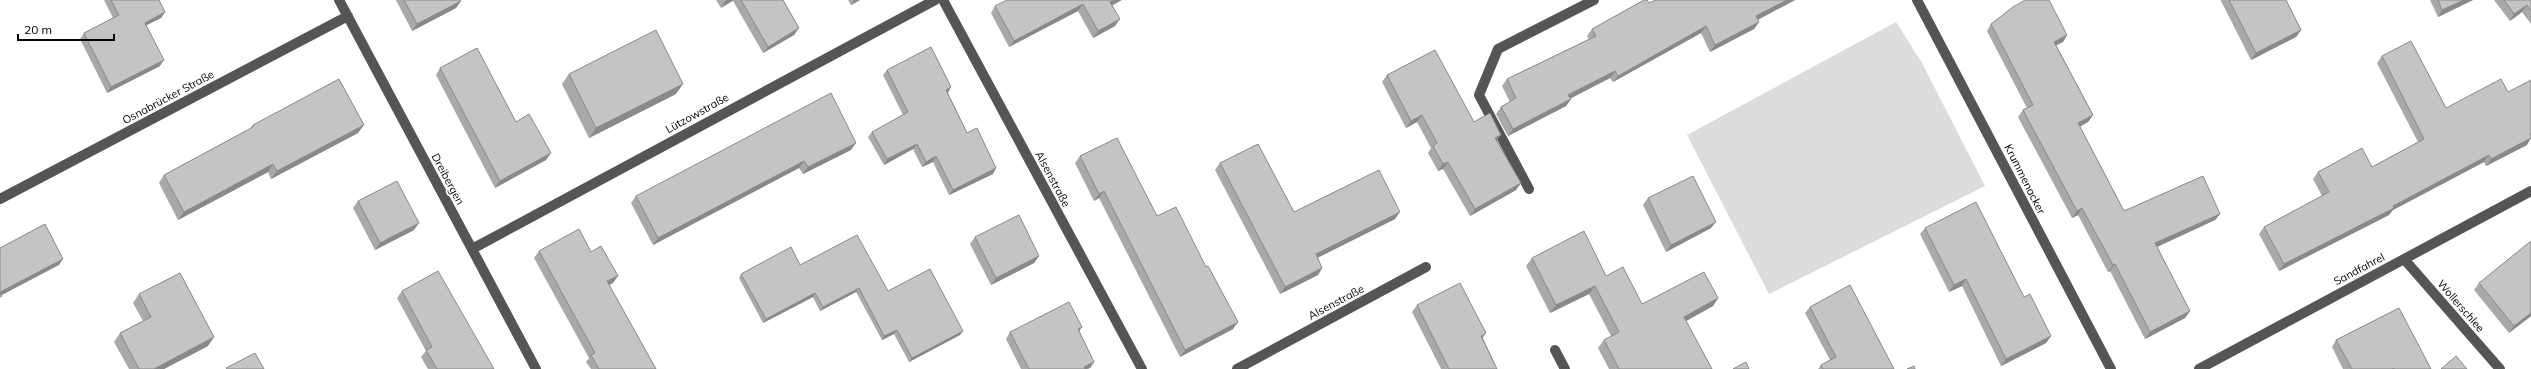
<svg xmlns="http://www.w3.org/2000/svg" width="2531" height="369" font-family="Mulish,sans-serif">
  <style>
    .green { fill: #dcdcdc }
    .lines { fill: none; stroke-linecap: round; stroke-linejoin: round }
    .minor { stroke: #555; stroke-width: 10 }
    .wall { fill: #a9a9a9 }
    .shaded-wall { fill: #898989 }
    .building { fill: #c4c4c4; stroke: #898989 }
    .labels { text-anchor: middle; stroke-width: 3.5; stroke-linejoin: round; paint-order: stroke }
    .street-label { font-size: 11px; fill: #000; stroke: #fff }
  </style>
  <rect width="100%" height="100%" fill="#fff"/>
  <path class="green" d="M1896,22L1922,63L1985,186L1769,294L1687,135Z"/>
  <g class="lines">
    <path class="minor" d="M339,0L536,369
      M943,0L1142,369
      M1917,0L2111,369
      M1529,189L1479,95L1498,49L1594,0
      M0,199L348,16
      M472,249L935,0
      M2404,259L2500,369
      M1555,350L1565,369
      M1237,369L1426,267
      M2199,369L2531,191"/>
  </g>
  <path class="wall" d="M104,0H159L165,12L161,18L146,25L160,66L107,93L80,39L84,33L113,18Z
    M396,0H460L461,1L456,8L412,31Z
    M716,0H783L799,28L794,35L763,53L733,1L721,8Z
    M848,0H860L851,5Z
    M1007,0L1112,5L1115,26L1093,38L1078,11L1009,47L991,13L995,6Z
    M1795,0L1758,20L1759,22L1754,29L1710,52L1701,33L1613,82L1610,78L1570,98L1571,99L1566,106L1508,136L1496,114L1501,107L1510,102L1502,86L1507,79L1589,39L1587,36L1592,29L1649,3Z
    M2221,0H2286L2301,30L2296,37L2251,60L2221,1Z
    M2430,0H2473L2438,17Z
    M2494,0H2531V24L2522,12L2510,21Z
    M1991,24L2067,35L2063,42L2056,45L2093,115L2088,122L2080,127L2124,211L2220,214L2215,220L2157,247L2190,311L2185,318L2145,339L2110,271L2108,272L2078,215L2072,218L2018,117L2023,110L2027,108L1987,31Z
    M2382,56L2446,108L2508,92L2527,145L2486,166L2484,162L2393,210L2389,215L2279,271L2259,234L2264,227L2322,196L2313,179L2318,172L2372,167L2418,142L2377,63Z
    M440,68L516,122L546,160L495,188L436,75Z
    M887,70L948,93L967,133L993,174L949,195L933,162L922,167L913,149L884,165L868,137L872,132L903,115L883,75Z
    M569,74L676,94L589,138L562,84Z
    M1387,75L1474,122L1497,141L1521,183L1516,190L1470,216L1443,169L1438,171L1428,153L1431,148L1417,122L1406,128L1382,82Z
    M253,125L358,133L271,179L268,172L178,220L159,183L164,175L250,129Z
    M851,150L803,174L799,168L653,245L631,203L636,196Z
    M1080,156L1157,216L1206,267L1233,329L1180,357L1099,198L1094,201L1075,163Z
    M1220,163L1294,212L1395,219L1317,258L1322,268L1318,275L1280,294L1215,170Z
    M1648,198L1711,228L1666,252L1643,205Z
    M358,201L414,230L375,250L353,208Z
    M1925,228L2024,297L2051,336L2046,343L2001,366L1962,286L1949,292L1920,234Z
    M975,237L1039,256L1034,263L991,285L970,244Z
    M539,251L591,252L613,283L609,285L656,369H591L586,362L589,358L534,258Z
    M1532,258L1606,276L1642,304L1718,298L1713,306L1686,321L1712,369H1609L1598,348L1604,340L1611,336L1589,294L1550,313L1526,266Z
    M800,265L888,291L960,335L909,362L894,334L882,340L856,292L820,311L813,297L763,323L739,278L741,274Z
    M2479,283L2531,316L2509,333L2474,290Z
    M402,291L494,369H428L421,357L426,351L397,298Z
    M139,294L208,346L164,369H129L114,342L120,333L143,321L133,303Z
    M1417,305L1486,333L1483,338L1497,369H1441L1412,312Z
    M1810,307L1894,369H1818L1821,365L1830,360L1805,313Z
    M1010,332H1079L1094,362L1090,368L1087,369H1021L1006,339Z
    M2336,340L2431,369H2343L2332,347Z"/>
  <path class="shaded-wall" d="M727,0H733L721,8L725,1Z
    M854,0H860L851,5Z
    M1114,0H1122L1106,9L1110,2Z
    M1787,0H1795L1751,23L1756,16Z
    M2464,0H2473L2438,17L2442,10Z
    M461,1L456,8L412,31L417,24Z
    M1083,4L1078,11L1009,47L1014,41Z
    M2527,5L2522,12L2510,21L2514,14Z
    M165,12L161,18L141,28L145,23Z
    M1120,19L1115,26L1093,38L1098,31Z
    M1759,22L1754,29L1710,52L1715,45Z
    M1706,26L1701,33L1613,82L1618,76Z
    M799,28L794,35L763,53L768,47Z
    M2301,30L2296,37L2251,60L2256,53Z
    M2067,35L2063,42L2049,49L2054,42Z
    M164,60L160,66L107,93L111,87Z
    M1615,71L1610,78L1564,102L1568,95Z
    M683,84L676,94L589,138L596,128Z
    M951,87L948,93L946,90Z
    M1571,99L1566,106L1508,136L1513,129Z
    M1422,115L1417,122L1406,128L1411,121Z
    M2093,115L2088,122L2073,130L2078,123Z
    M364,125L358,133L271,179L277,171Z
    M1501,135L1496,141L1495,138Z
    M2531,138L2527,145L2486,166L2491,159Z
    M856,143L851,150L803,174L808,167Z
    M917,144L913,149L884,165L887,159Z
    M551,153L546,160L495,188L500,181Z
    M2489,155L2484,162L2393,210L2389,215L2279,271L2284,264Z
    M936,156L933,162L922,167L926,162Z
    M804,161L799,168L653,245L658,238Z
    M1448,162L1443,169L1438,171L1443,164Z
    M273,164L268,172L178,220L184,212Z
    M996,168L993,174L949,195L953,190Z
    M1521,183L1516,190L1470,216L1475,209Z
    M1104,191L1099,198L1094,201L1099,194Z
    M2082,208L2078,215L2072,218L2077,211Z
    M1400,212L1395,219L1311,261L1316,254Z
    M2220,214L2215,220L2150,250L2155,243Z
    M1716,222L1711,228L1666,252L1671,245Z
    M419,223L414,230L375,250L380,243Z
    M1039,256L1034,263L991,285L996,278Z
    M63,259L59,265L0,296V292Z
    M2115,264L2110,271L2108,272L2113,265Z
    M1322,268L1318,275L1280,294L1285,287Z
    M618,276L613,283L603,288L607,281Z
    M1966,279L1962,286L1949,292L1954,285Z
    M1595,286L1589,294L1550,313L1556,305Z
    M859,288L856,292L820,311L823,307Z
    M815,293L813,297L763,323L766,319Z
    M1718,298L1713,306L1679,325L1684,317Z
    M2190,311L2185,318L2145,339L2150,332Z
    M2531,313V316L2509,333L2514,326Z
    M1238,322L1233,329L1180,357L1185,350Z
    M1082,327L1078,333V329Z
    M897,330L894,334L882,340L884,336Z
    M963,331L960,335L909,362L912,358Z
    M2051,336L2046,343L2001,366L2006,359Z
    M214,337L208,346L164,369H154Z
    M1094,362L1090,368L1087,369H1082L1084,367Z"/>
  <path class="building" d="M111,0H159L165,12L145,23L164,60L111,87L84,33L119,15Z
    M404,0H460L461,1L417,24Z
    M741,0H783L799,28L768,47Z
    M1007,0H1114L1110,2L1120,19L1098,31L1083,4L1014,41L995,6Z
    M1644,0H1647L1649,3L1656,0H1787L1756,16L1759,22L1715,45L1706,26L1618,76L1615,71L1568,95L1571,99L1513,129L1501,107L1516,98L1507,79L1596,36L1592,29Z
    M2025,0H2049L2067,35L2054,42L2093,115L2078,123L2124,211L2203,176L2220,214L2155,243L2190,311L2150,332L2115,264L2113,265L2082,208L2077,211L2023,110L2033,105L1991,24L2013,7Z
    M2229,0H2286L2301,30L2256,53Z
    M2438,0H2464L2442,10Z
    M2504,0H2531V11L2527,5L2514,14Z
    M656,30L683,84L596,128L569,74Z
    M2411,41L2446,108L2501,79L2508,92L2531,80V134H2530L2531,136V138L2491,159L2489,155L2393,206L2394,208L2284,264L2264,227L2329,192L2318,172L2362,148L2372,167L2424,139L2382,56Z
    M931,47L951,87L946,90L967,133L977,128L996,168L953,190L936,156L926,162L917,144L887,159L872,132L908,112L887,70Z
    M477,48L516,122L529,114L551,153L500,181L440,68Z
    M1435,50L1474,122L1490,113L1501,135L1495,138L1521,183L1475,209L1448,162L1443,164L1433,146L1437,143L1422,115L1411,121L1387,75Z
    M339,79L364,125L277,171L273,164L184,212L164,175L253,127V125Z
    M831,93L856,143L808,167L804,161L658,238L636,196Z
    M1117,138L1157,216L1176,207L1206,267L1208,266L1238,322L1185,350L1104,191L1099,194L1080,156Z
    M1258,144L1294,212L1379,170L1400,212L1316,254L1322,268L1285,287L1220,163Z
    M1693,176L1716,222L1671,245L1648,198Z
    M397,181L419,223L380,243L358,201Z
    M1976,202L2024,297L2030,294L2051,336L2006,359L1966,279L1954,285L1925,228Z
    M1019,215L1039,256L996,278L975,237Z
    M45,224L63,259L0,292L2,296L0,297V248Z
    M579,229L591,252L601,246L618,276L607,281L656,369H599L591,355L595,353L539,251Z
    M1584,231L1606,276L1623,267L1642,304L1704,272L1718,298L1684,317L1712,369H1619L1604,340L1619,332L1595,286L1556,305L1532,258Z
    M857,235L888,291L930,269L963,331L912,358L897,330L884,336L859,288L823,307L815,293L766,319L741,274L791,247L800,265Z
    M2531,241V313L2514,326L2479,283Z
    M438,271L494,369H437L426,350L432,347L402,291Z
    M180,273L214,337L154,369H139L120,333L151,317L139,294Z
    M1460,283L1486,333L1481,336L1497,369H1449L1417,305Z
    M1850,285L1894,369H1823L1821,365L1836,357L1810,307Z
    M1069,302L1082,327L1078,329L1094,362L1084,367L1085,369H1029L1010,332Z
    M2399,308L2431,369H2394V368L2392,369H2352L2336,340Z
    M255,353L264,369H227L226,368Z
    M2456,356L2467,369H2441Z
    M1746,362L1749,369H1733Z
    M1914,366L1915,369H1907Z"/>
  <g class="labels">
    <g class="street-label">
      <text transform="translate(168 97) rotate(-28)" y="4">Osnabrücker Straße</text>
      <text transform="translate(697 113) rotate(-29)" y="4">Lützowstraße</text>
      <text transform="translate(448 179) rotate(62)" y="4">Dreibergen</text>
      <text transform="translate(1053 179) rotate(62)" y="4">Alsenstraße</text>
      <text transform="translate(2025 179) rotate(63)" y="4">Krummenacker</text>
      <text transform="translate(2359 269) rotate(-28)" y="4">Sandfahrel</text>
      <text transform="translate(1336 302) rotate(-28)" y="4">Alsenstraße</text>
      <text transform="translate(2461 306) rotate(49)" y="4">Wollerschlee</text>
    </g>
  </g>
  <path d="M18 34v6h96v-6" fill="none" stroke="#000000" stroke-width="2"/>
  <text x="24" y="34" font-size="12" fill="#000000" stroke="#ffffff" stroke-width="3" paint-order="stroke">20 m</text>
</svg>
